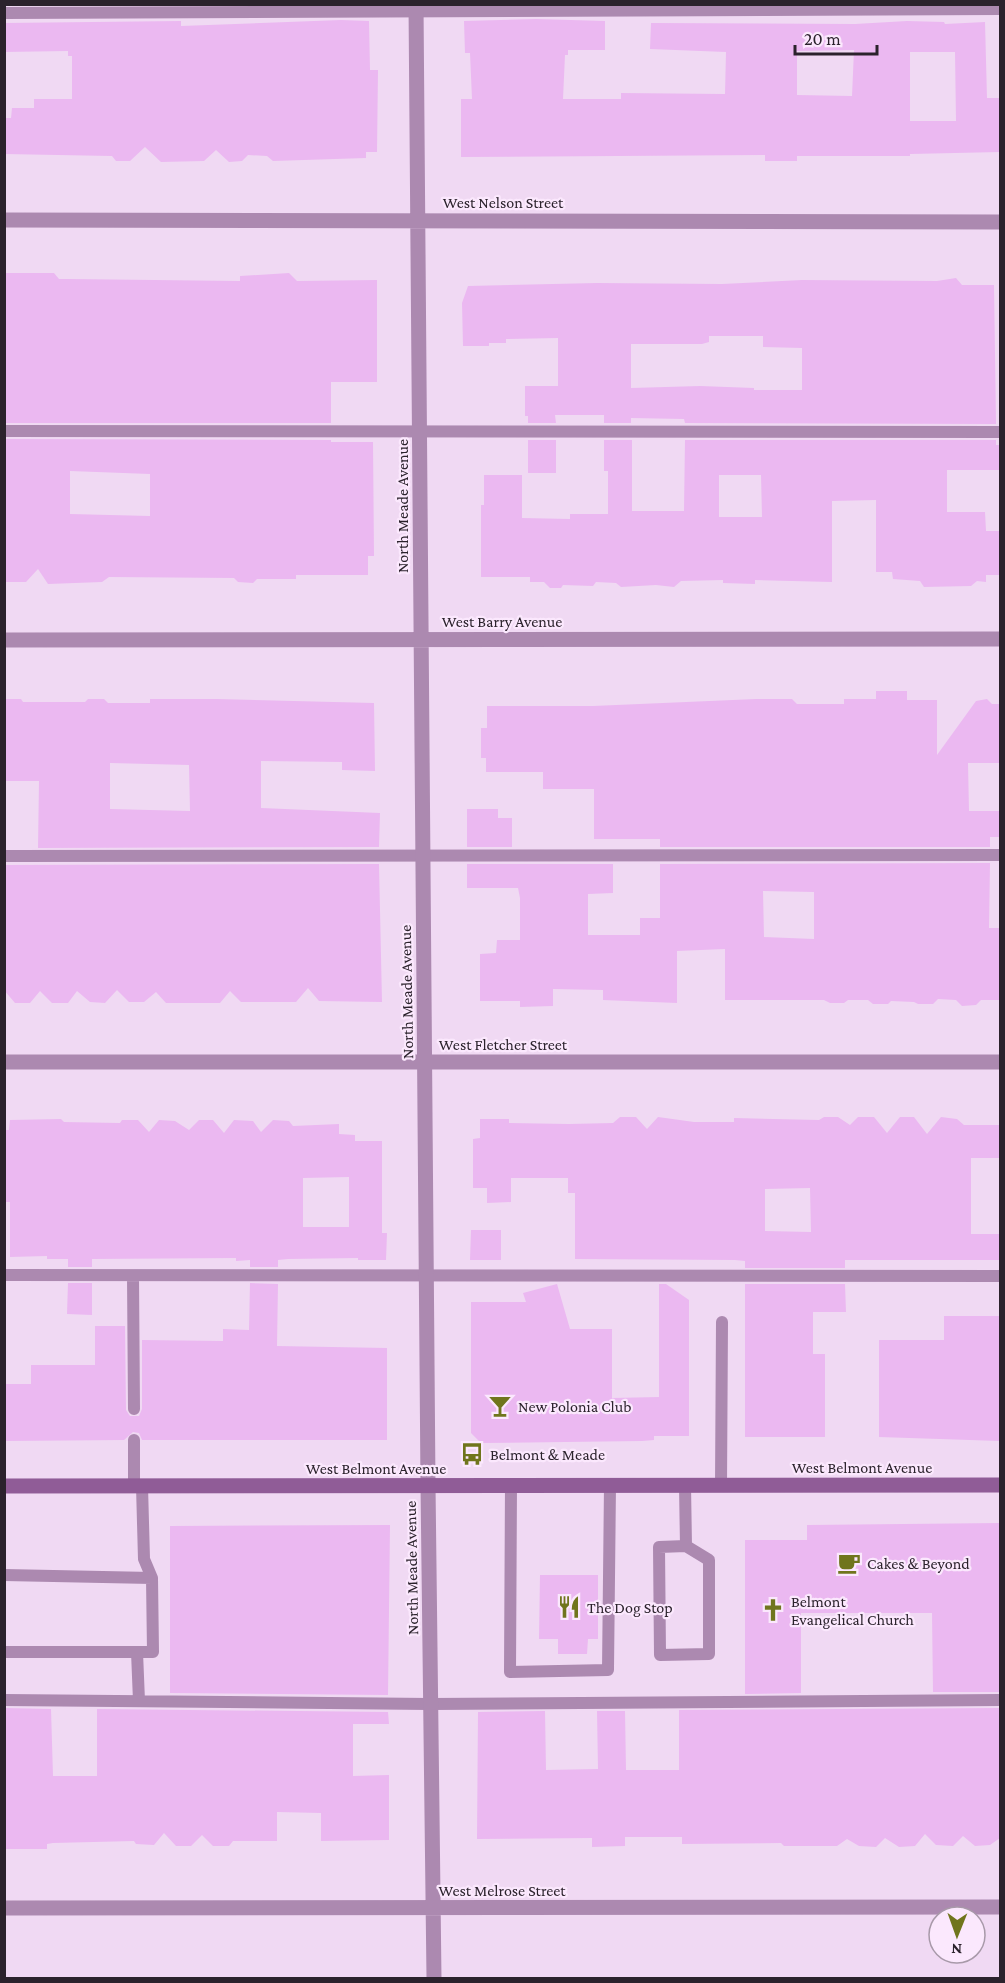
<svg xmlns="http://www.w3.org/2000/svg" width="1005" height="1983" font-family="'Crimson Pro',serif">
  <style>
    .building { fill: #ebb8f1; fill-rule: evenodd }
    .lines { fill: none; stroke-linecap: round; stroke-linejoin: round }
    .lane { stroke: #ac89b0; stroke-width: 12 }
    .street { stroke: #ac89b0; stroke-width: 15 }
    .secondary { stroke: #905c97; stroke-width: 15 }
    .labels { text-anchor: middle; stroke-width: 4.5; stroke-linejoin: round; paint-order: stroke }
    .street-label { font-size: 16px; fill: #2b222c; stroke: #fbe8fd }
    .poi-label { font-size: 16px; fill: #2b222c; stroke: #fbe8fd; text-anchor: start }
  </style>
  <rect width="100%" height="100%" fill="#f0d9f3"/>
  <path class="building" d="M536,19L605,21V50H568V55H565L563,99H621V93L725,94L726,52L650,49L651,23L855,24L907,21L944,22L945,24L985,22L987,98H1000V152L910,154V156H797V161H765V155L461,157V99H472L470,53H465L464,21ZM854,50L852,96L797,95V51ZM910,52H955L956,121H910Z
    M341,20L369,21L370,70H378L377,152H366V158L273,161L267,156L248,155L242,161L229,162L216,150L204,161L161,162L145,147L130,161H116L112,156L4,154V118H11L12,108H34V99H72V56H68V51L4,52V23L181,21V26Z
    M4,273H54L59,279H68L240,281V276L289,273L297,281L377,280V382H331V423H4Z
    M956,278L962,285H994L996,424L685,423L684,419L631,418V423H604V415H555L556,423H528V416H525V386H558V338L506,339V343H489V346H463L462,303L468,286L597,283L722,284L802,280L937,281ZM709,336H763V347L802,348V390H754V388L700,386L631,388V344H702L709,342Z
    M4,439L331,440V442H373L374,556H368V575H296V579H257L253,583L238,582L234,578L109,577L102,582L48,584L38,569L26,582H4ZM70,471L150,474V516L70,514Z
    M528,440H556V473H528Z
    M604,440H632V511H684L685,440H996V445H1000V470H947V512H985L986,531H1000V575H986V582L977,581L971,586L924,587L920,581L893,579L892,572H876V500L832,501V582L755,580V584L723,583V580L681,581L674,587L656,585L621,587L616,583L596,582L593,586L563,585L561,588H550L544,582H530V577H481V505H484V475H522V518L570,519V514H608V471H604ZM719,475H761L762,517H719Z
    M876,691H907V700H937V755L976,701L987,699L992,704H1000V763H968L969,811H1000V837H990V847H660V839H594V789H543V772H486V758H481V728H487V706H593L756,699H792L797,704H844V699H876Z
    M4,699H21L23,702H85L88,699H104L108,703H150V699H217L374,703L375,771L342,770V762L261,761V808L380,813L379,847L38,848L39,781H4ZM110,763L189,765L190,811L110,809Z
    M467,809H498V818H512V847H467Z
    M990,863L989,928H1000V1000H981L976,1005L962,1006L956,1000L938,999L933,1004H918L914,1002L891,1001L888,1004H873L868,1000H848L844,1003H830L824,1000H725V949L677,951V1003L603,1000V990L553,989V1006L520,1007V1001H480V954L496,953L497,940H520V898L518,888H467V864H613V893L588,894V935H640V918H660V864ZM763,891L814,892V939L764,937Z
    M379,864L382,1002L319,1001L308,988L296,1002H241L230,991L220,1003H166L156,992L144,1002H129L117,990L105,1003L90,1002L77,991L68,1003H52L40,991L30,1003H15L4,990V865Z
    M620,1117H636L647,1129L658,1117L694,1122H734V1118L819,1120L824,1117H838L850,1125L858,1117H874L887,1133L900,1117H914L927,1134L941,1117L957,1119L964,1125H1000V1158H971V1234H1000V1260H845V1268H745V1261L735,1260L575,1259V1193H568V1178H511V1202L487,1203V1188H473V1139L480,1138V1119H509V1123L569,1124L613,1123ZM810,1188L811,1232L765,1231V1189Z
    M61,1119L64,1122L120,1123L122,1120H138L149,1132L159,1120L175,1121L189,1130L199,1120H213L224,1133L234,1120L253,1121L261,1132L273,1120L289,1121L293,1126L339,1124V1134L355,1135V1141H382V1233H387L386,1260H358V1258L288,1259L278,1260V1267H250V1260L236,1261V1258L92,1259V1267H68V1259H47V1256L10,1257V1202H4V1130H9L10,1120ZM349,1177V1227H303V1178Z
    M471,1230H501V1260H470Z
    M68,1283H92V1315L67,1314Z
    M250,1283L278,1284L277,1346L387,1348V1440H142L139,1433L133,1432L124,1440L4,1441V1384H31V1365H95V1326H125L126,1410L130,1416H139L142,1409V1340L223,1341V1329L249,1330Z
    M557,1284L570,1329H612V1398L659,1397V1284H666L689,1300V1436H654V1440L642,1441L481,1443L471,1433V1302H526L523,1293Z
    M745,1284H845L846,1312H813V1354H825V1437H745Z
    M944,1316H1000V1441L879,1437V1340H944Z
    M1000,1523L999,1692H933L932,1613H801V1693L745,1694V1540H807V1525Z
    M390,1525L388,1695L170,1693V1526Z
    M540,1575H598V1639H588L587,1654H558V1639H539Z
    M4,1708L51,1709L53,1776H97V1709L388,1712L389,1724H353V1776L389,1775V1840L321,1841V1813L277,1812V1841H233L229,1846H213L202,1835L191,1846H176L164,1833L154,1845L136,1844L134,1841L53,1843L47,1844V1849H4Z
    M999,1708L1000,1838L990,1845L975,1846L963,1836L953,1846L936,1845L925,1834L915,1846L899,1847L885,1838L876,1847L859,1846L847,1839L837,1846H784L781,1843L682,1844V1837H625V1846L592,1847V1838L477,1839L478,1712L545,1711L546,1770L598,1769L597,1711H625L626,1770H679V1710Z"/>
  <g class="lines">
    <path class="lane" d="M4,13L1000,9
      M4,431L1000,432
      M4,856L1000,855
      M4,1275L1000,1276
      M133,1276L134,1409
      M134,1440V1486
      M511,1485L510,1672L608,1670L610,1485
      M685,1485L686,1546L659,1547L660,1655L709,1654V1560L686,1546
      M721,1485L722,1322
      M4,1575L152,1578
      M4,1652H153L152,1578L144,1559L142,1486
      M137,1652L139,1701
      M4,1700L430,1704L1000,1700"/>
    <path class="street" d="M416,4L428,1485L434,1978
      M4,220L1000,222
      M4,640L1000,639
      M4,1062H1000
      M4,1908L1000,1907"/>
    <path class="secondary" d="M4,1486L1000,1485"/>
  </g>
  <defs>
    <g id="bar-bare" transform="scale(1.8)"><path d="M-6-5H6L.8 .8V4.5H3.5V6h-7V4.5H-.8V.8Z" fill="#70751d" stroke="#fbe8fd" stroke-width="2.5" paint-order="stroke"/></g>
    <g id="bus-bare" transform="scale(1.8)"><path d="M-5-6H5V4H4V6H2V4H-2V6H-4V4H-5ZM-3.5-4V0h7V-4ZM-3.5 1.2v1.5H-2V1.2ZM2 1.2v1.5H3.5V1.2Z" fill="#70751d" stroke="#fbe8fd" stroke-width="2.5" paint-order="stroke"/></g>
    <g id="cafe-bare" transform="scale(1.8)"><path d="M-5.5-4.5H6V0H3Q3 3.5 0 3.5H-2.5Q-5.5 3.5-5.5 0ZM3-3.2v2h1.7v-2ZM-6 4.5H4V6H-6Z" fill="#70751d" stroke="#fbe8fd" stroke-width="2.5" paint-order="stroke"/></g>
    <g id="restaurant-bare" transform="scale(1.8)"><path d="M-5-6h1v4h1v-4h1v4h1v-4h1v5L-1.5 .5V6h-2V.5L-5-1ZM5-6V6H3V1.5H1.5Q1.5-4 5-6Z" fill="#70751d" stroke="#fbe8fd" stroke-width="2.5" paint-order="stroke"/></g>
    <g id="church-bare" transform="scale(1.8)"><path d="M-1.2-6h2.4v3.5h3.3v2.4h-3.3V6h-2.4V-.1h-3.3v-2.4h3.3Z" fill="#70751d" stroke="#fbe8fd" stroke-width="2.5" paint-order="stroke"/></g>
  </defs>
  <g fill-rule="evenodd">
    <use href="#bar-bare" x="500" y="1406"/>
    <use href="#bus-bare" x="472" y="1454"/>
    <use href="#cafe-bare" x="849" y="1563"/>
    <use href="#restaurant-bare" x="569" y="1607"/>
    <use href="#church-bare" x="773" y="1610"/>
  </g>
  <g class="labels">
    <g class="street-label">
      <text x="503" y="208">West Nelson Street</text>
      <text transform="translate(402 506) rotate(-90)" y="6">North Meade Avenue</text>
      <text x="502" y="627">West Barry Avenue</text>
      <text transform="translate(406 992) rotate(-91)" y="6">North Meade Avenue</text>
      <text x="503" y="1050">West Fletcher Street</text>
      <text x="862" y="1473">West Belmont Avenue</text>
      <text x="376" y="1474">West Belmont Avenue</text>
      <text transform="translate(411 1568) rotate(-91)" y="6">North Meade Avenue</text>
      <text x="502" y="1896">West Melrose Street</text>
    </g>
    <g class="poi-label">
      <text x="518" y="1412">New Polonia Club</text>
      <text x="490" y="1460">Belmont &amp; Meade</text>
      <text x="867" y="1569">Cakes &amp; Beyond</text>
      <text x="791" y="1607">Belmont<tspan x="791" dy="18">Evangelical Church</tspan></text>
      <text x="587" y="1613">The Dog Stop</text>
    </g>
  </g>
  <rect width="1005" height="1983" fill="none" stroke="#2b222c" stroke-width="12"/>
  <g transform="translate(957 1935) rotate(181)"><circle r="28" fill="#fbe8fd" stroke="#a899a9" stroke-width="1.5"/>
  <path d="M0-4.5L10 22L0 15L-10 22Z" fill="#70751d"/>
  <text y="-9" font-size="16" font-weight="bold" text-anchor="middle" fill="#2b222c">N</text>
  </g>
  <path d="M795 45v9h82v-9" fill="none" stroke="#2b222c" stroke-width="3"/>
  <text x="804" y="45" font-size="18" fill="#2b222c" stroke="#fbe8fd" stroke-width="4.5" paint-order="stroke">20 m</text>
</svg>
